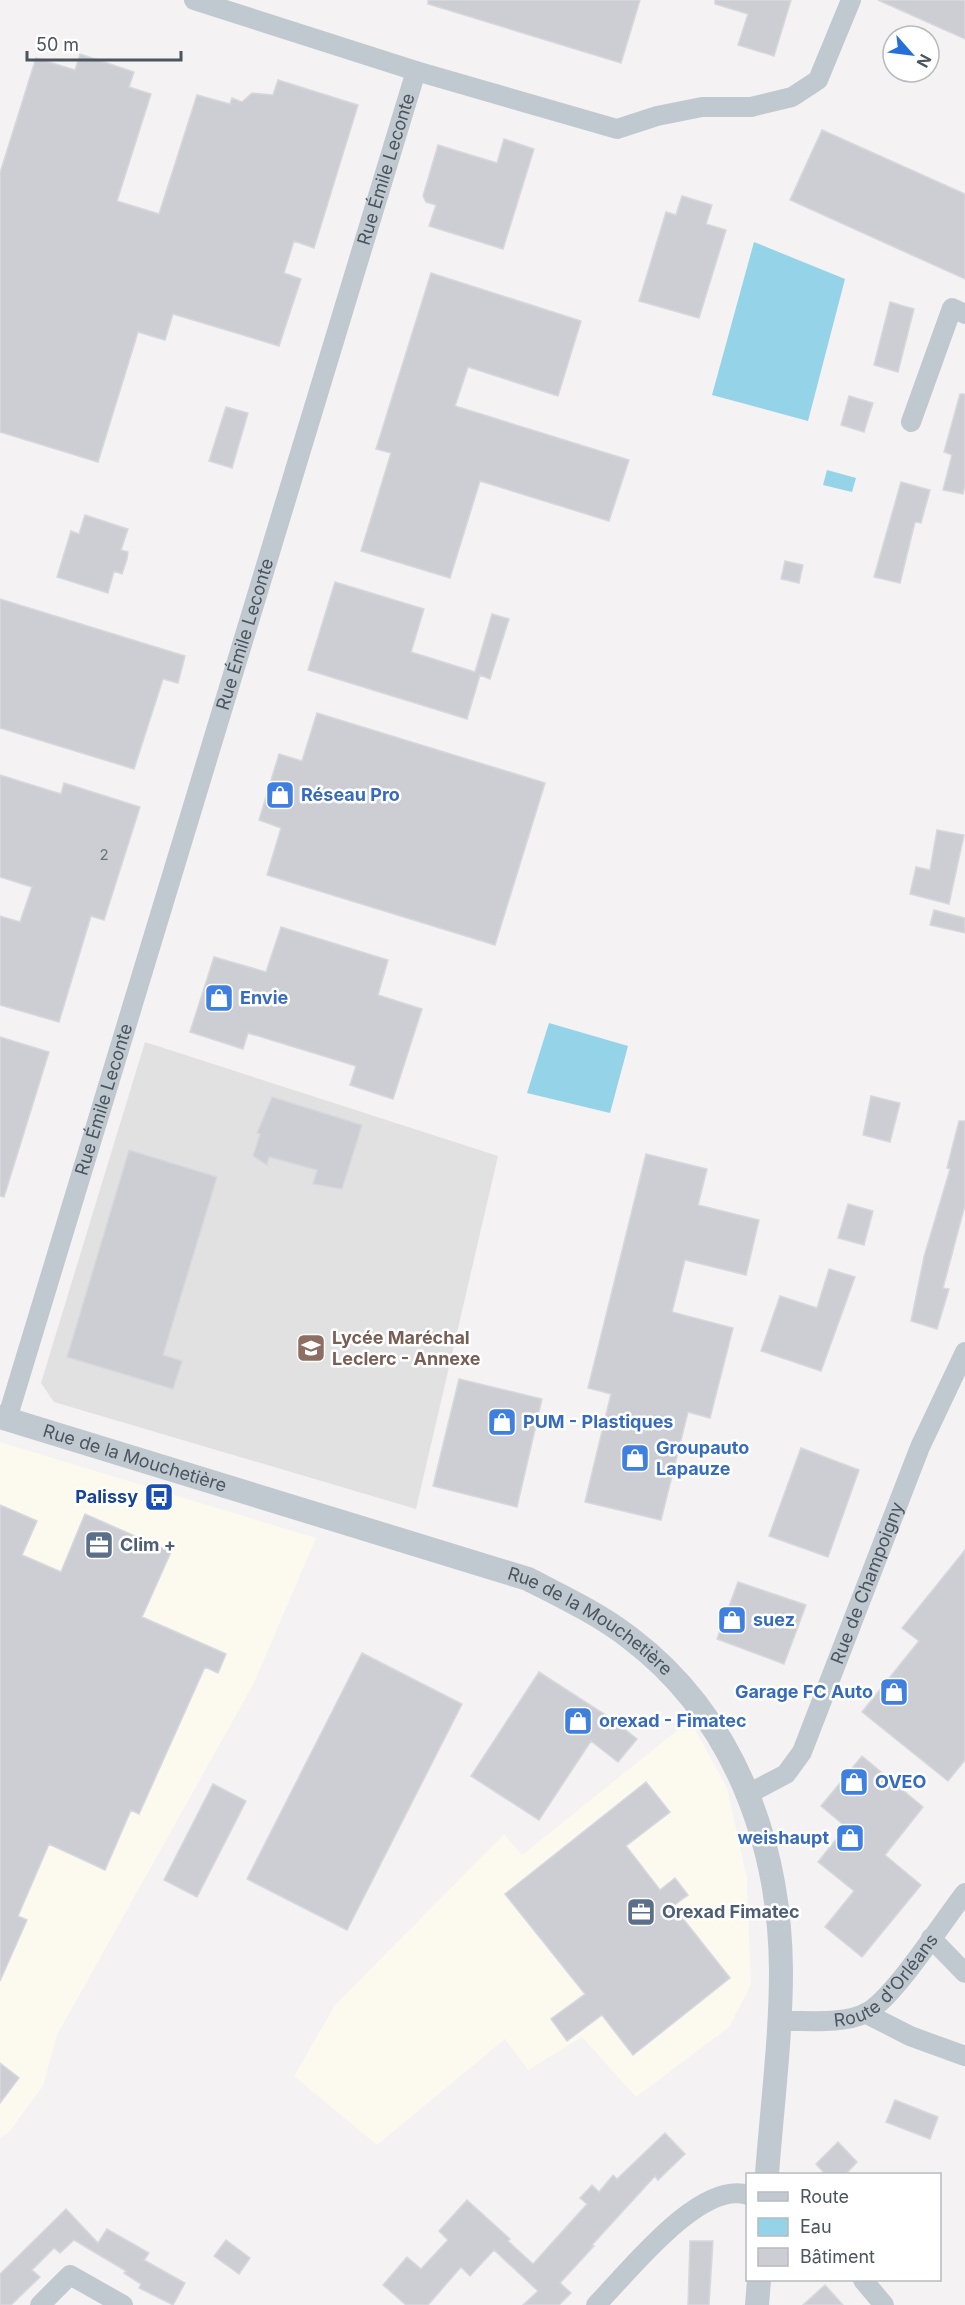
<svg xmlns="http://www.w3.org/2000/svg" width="965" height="2305" font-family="Inter,sans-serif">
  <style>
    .commercial { fill: #fcf9ef }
    .education { fill: #e2e1e1 }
    .water { fill: #95d4e8 }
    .building { fill: #cdced4; stroke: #d7d8dd; stroke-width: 1.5 }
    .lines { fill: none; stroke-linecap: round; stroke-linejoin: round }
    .minor { stroke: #c1c9d0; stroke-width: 20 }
    .tertiary { stroke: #c1c9d0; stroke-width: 24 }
    .labels { text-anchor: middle; stroke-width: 5; stroke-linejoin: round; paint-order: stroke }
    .number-label { font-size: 15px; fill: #6c737c }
    .street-label { font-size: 18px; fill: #4b555f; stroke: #fff }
    .shop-label { font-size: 18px; font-weight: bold; fill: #366cbe; stroke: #fff; text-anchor: start }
    .education-label { font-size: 18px; font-weight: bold; fill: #785e54; stroke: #fff; text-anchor: start }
    .transit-label { font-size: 18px; font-weight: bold; fill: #164399; stroke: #fff; text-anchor: end }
    .service-label { font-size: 18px; font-weight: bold; fill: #4e5e75; stroke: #fff; text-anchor: start }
  </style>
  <rect width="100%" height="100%" fill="#f4f2f2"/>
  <path class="commercial" d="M0,1442L316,1538L254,1683L57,2035L43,2086L9,2132L0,2138Z
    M690,1720L727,1788L747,1879L751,1985L729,2027L636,2097L582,2037L528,2070L505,2039L377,2145L294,2076L335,2005L504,1834L522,1855Z"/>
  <path class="education" d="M145,1042L498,1156L416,1509L54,1402L41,1383Z"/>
  <path class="water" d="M754,242L845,279L808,421L712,395Z
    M827,470L856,478L852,492L823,485Z
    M549,1023L628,1046L610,1113L527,1093Z"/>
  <path class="building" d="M428,0H640L621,63L428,4Z
    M715,0H791L774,56L738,45L748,14L715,4Z
    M878,0H965V39Z
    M80,54L134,72L129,87L151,94L117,201L159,214L197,95L230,104L232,98L242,102L252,93L273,95L278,80L358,105L314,248L294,241L284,273L301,279L279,346L173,314L165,340L138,332L98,462L0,432V173L36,58L75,70Z
    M822,130L965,194V279L790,200Z
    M504,139L534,149L503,249L429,226L436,205L426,202L423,196L438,145L497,163Z
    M682,196L712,205L706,224L726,230L699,318L639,301L666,212L676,215Z
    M431,273L581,321L558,396L468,367L455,406L629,460L609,521L480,481L450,578L361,551L391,453L376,449Z
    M890,302L914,309L898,372L874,365Z
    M960,394H965V485L963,494L943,490L952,455L944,452Z
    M849,396L873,403L864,432L841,425Z
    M226,407L248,413L232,468L209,461Z
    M901,482L930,490L921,523L915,522L900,583L874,577Z
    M85,515L128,529L121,550L128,552L127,559L122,574L114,571L108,593L57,577L71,531L79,534Z
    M785,561L803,565L799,583L781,579Z
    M335,582L424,609L411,652L475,672L492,614L509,619L490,679L480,675L467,719L308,670Z
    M0,599L185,656L178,683L163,679L134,769L0,728Z
    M317,713L545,783L495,945L267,875L281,828L259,820L279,754L302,761Z
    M0,775L61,794L64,783L140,807L104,920L91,916L59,1022L0,1005V916L20,922L32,887L0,877Z
    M937,830L964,835L949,904L910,894L916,867L930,870Z
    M934,910L965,918V933L930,925Z
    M281,927L388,960L378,995L422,1009L393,1099L350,1085L356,1066L248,1033L243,1049L190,1032L214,957L266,972Z
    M0,1037L49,1052L4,1197L0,1196Z
    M871,1096L900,1103L890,1142L863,1135Z
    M272,1097L362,1125L342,1189L313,1184L317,1170L269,1157L267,1165L253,1156L260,1134L257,1133Z
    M959,1121H965V1205L943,1288L949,1289L937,1329L911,1321L924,1257L950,1169L947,1168Z
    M129,1150L217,1177L163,1355L182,1361L173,1389L67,1357Z
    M646,1154L707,1169L698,1205L759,1220L746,1275L685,1260L672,1312L733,1328L710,1418L688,1412L661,1520L585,1502L611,1394L588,1388Z
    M848,1204L873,1211L864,1245L838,1238Z
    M829,1269L855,1277L821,1371L761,1351L780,1296L817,1308Z
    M459,1379L542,1399L517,1507L433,1486Z
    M801,1448L859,1470L828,1557L769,1536Z
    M0,1505L37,1521L22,1555L61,1572L85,1514L171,1552L142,1617L226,1654L218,1673L205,1667L139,1814L131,1810L105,1870L49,1844L18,1916L27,1920L0,1981Z
    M965,1550V1760L948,1781L862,1712L919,1641L902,1628Z
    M738,1582L806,1605L784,1664L717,1639Z
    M362,1653L462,1704L347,1930L247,1879Z
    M539,1672L612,1719L637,1739L618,1762L591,1741L539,1820L471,1776Z
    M862,1756L923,1807L885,1855L921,1885L862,1957L825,1927L854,1891L818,1862L846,1827L821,1806Z
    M646,1782L670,1812L626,1846L660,1890L675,1878L688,1895L673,1906L730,1978L633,2055L602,2015L567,2041L551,2019L585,1994L505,1894Z
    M213,1784L246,1801L197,1897L164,1880Z
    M0,2063L19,2078L0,2103Z
    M895,2100L938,2117L930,2139L886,2122Z
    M665,2133L685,2154L658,2180L655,2176L592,2245L594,2246L560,2283L571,2293L559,2305H523L538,2291L494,2250L470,2276L461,2267L428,2305H406L383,2285L407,2257L421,2269L448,2240L439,2231L467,2200L510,2239L508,2241L533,2264L587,2204L580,2198L592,2185L599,2192L613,2175L617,2179Z
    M838,2142L857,2162L845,2175H826L816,2164Z
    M66,2209L98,2243L107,2229L149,2253L144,2260L185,2283L173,2305L139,2288L141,2284L124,2273L126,2271L74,2240L60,2253L54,2248L32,2270L40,2277L11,2305H0V2274Z
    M226,2240L250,2258L239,2274L214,2256Z
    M690,2241H713L709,2305H688Z
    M825,2285L843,2305H803Z"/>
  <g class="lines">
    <g class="minor">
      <path d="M416,71L617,129L657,116L702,107H751L792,97L818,80L851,0"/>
      <path d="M911,422L952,308L965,314"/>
      <path id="s1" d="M7,1419L416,71L194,0"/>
      <path id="s2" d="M750,1793L786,1774L802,1752L920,1447L965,1352"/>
      <path d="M931,1938L965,1973"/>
      <path d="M865,2013L910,2036L965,2056"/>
      <path id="s3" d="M779,2021C805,2020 842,2025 866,2013C894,1998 943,1921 965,1893"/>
      <path d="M863,2280L884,2305"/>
      <path d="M40,2305L70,2275L123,2305"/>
      <path d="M596,2305C628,2273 700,2179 748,2195"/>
    </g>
    <g class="tertiary">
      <path id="s4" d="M0,1417L528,1579C563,1597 599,1614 630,1638C734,1717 780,1843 781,1970C781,2038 772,2107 767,2174"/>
      <path d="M757,2305L759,2280"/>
    </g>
  </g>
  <defs>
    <g id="shop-square" transform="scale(1.5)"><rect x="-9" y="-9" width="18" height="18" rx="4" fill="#3f7fe0" stroke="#fff"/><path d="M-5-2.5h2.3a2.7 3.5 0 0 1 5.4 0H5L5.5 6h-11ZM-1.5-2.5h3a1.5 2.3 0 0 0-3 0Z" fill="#fff"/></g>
    <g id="school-square" transform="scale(1.5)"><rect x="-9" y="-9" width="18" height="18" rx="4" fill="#8d6e63" stroke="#fff"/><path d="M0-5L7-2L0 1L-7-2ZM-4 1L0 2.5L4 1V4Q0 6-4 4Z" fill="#fff"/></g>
    <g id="bus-square" transform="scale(1.5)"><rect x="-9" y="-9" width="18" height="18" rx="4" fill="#1a4fb4" stroke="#fff"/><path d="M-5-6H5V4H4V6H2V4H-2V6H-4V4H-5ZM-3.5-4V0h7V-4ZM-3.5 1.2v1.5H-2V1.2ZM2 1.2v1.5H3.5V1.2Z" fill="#fff"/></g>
    <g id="office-square" transform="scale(1.5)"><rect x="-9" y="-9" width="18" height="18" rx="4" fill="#5c6f8a" stroke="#fff"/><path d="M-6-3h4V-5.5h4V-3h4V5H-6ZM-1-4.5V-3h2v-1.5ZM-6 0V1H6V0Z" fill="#fff"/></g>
  </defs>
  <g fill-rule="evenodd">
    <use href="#shop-square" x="280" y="795"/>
    <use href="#shop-square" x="219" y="998"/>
    <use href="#school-square" x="311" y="1348"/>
    <use href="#shop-square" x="502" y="1422"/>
    <use href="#shop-square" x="635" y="1458"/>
    <use href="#bus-square" x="159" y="1497"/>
    <use href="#office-square" x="99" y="1545"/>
    <use href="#shop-square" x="732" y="1620"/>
    <use href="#shop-square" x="894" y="1692"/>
    <use href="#shop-square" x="578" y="1721"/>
    <use href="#shop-square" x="854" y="1782"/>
    <use href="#shop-square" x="850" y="1838"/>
    <use href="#office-square" x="641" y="1912"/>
  </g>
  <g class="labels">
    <g class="number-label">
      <text x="104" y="860">2</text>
    </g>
    <g class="street-label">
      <text dy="6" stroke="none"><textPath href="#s1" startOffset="1306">Rue Émile Leconte</textPath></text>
      <text dy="6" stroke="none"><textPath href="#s1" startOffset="820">Rue Émile Leconte</textPath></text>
      <text dy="6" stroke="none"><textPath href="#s1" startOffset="334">Rue Émile Leconte</textPath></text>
      <text dy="6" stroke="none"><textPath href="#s4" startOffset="141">Rue de la Mouchetière</textPath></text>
      <text dy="6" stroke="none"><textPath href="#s2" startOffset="249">Rue de Champoigny</textPath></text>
      <text dy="6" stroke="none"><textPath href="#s4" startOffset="627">Rue de la Mouchetière</textPath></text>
      <text dy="6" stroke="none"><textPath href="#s3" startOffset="123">Route d'Orléans</textPath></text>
    </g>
    <g class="shop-label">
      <text x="301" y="801">Réseau Pro</text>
      <text x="240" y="1004">Envie</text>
      <text x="523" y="1428">PUM - Plastiques</text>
      <text x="656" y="1454">Groupauto<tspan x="656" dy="21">Lapauze</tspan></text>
      <text x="753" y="1626">suez</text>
      <text x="873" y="1698" text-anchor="end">Garage FC Auto</text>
      <text x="599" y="1727">orexad - Fimatec</text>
      <text x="875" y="1788">OVEO</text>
      <text x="829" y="1844" text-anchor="end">weishaupt</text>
    </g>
    <g class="education-label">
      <text x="332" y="1344">Lycée Maréchal<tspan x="332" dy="21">Leclerc - Annexe</tspan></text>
    </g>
    <g class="transit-label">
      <text x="138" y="1503">Palissy</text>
    </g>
    <g class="service-label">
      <text x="120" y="1551">Clim +</text>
      <text x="662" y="1918">Orexad Fimatec</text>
    </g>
  </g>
  <rect x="746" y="2173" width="195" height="108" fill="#ffffff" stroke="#b7bbbf" stroke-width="1.5"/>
  <rect x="758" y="2192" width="30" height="9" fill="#c1c9d0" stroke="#b7bbbf" stroke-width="1.5"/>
  <text x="800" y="2203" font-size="18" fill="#4b555f">Route</text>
  <rect x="758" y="2218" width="30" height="18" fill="#95d4e8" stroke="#b7bbbf" stroke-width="1.5"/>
  <text x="800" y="2233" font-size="18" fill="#4b555f">Eau</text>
  <rect x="758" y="2248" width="30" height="18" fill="#cdced4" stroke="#b7bbbf" stroke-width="1.5"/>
  <text x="800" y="2263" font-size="18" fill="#4b555f">Bâtiment</text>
  <g transform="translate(911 54) rotate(118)"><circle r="28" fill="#ffffff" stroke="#b7bbbf" stroke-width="1.5"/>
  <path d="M0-4.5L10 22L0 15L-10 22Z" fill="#266fdb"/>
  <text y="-9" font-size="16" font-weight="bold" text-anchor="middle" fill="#4b555f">N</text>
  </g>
  <path d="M27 51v9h154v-9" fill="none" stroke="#4b555f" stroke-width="3"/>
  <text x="36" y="51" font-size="18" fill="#4b555f" stroke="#ffffff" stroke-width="4.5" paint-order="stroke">50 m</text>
</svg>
